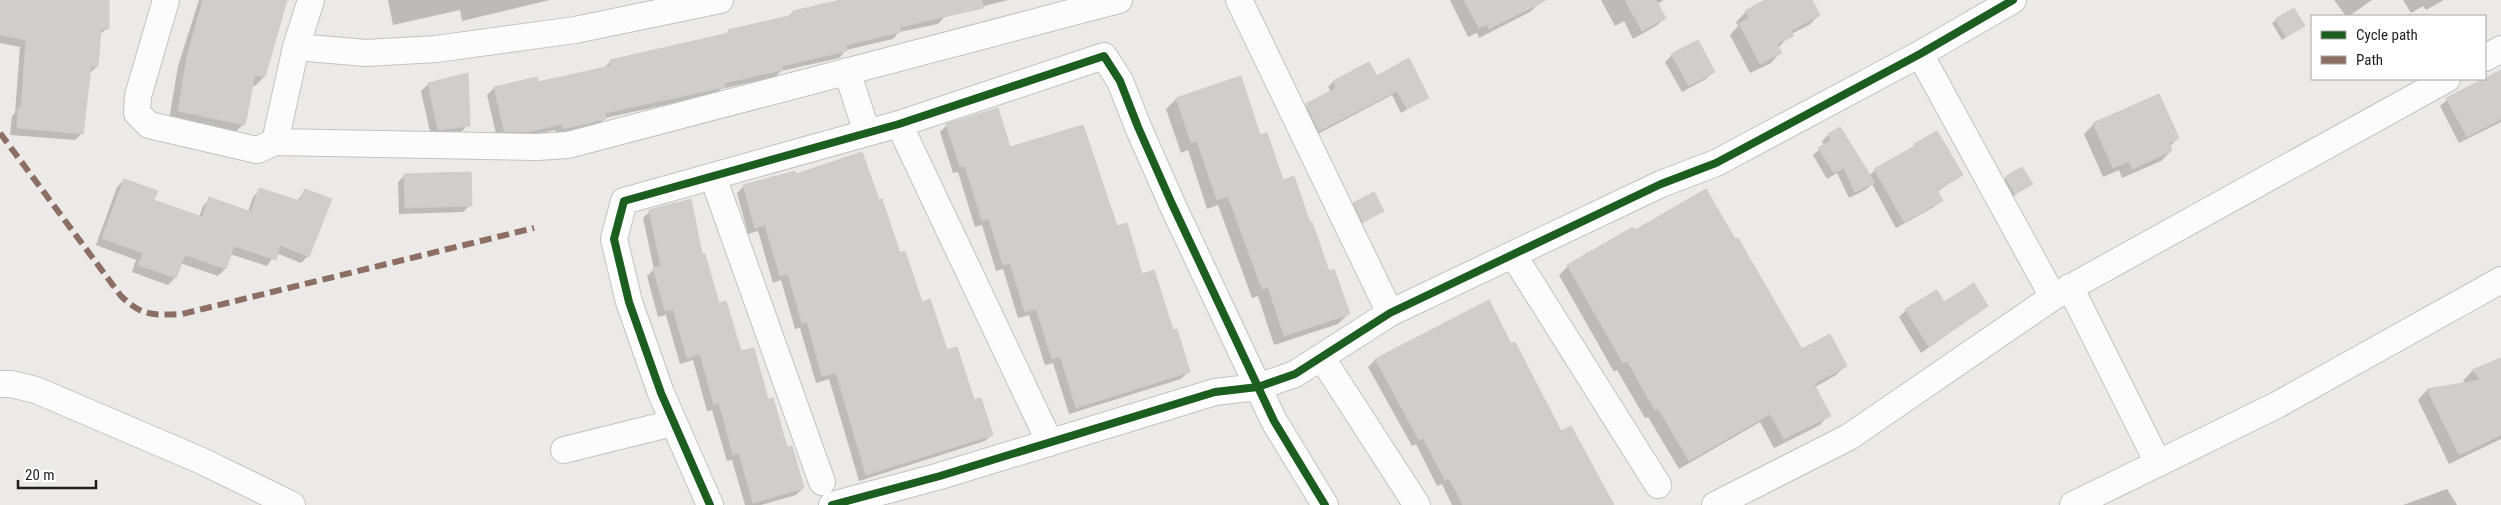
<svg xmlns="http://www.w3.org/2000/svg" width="2501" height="505" font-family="'Roboto Condensed',sans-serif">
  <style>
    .shadow { fill: #0003 }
    .building { fill: #d0cecc; stroke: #cfccc9 }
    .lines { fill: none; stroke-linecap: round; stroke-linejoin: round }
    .minor-casing { stroke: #c3c2c2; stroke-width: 28 }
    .minor { stroke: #fcfcfc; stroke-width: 26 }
    .quiet { stroke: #8d6e63; stroke-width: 6; stroke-dasharray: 12 6; stroke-linecap: butt }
    .cycleway-casing { stroke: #fff; stroke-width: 11 }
    .cycleway { stroke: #1b5e20; stroke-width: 8 }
  </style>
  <rect width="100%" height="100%" fill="#eceae8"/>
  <path class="shadow" d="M0,0H107L108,28L99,35L97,66L90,73L82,133L75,140L10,135L12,116L15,113L20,47L0,43Z
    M199,0H287L264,77L255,86L252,85L244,124L234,133L169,120L178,66Z
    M388,0H550L462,21L460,10L393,25Z
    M840,0H1008L945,16L938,24L899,32L893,39L846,50L839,58L781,71L775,77L721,89L716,94L605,118L598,126L556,135L555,130L520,138H497L487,95L494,88L537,83L604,68L611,61L724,36L729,31L787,18L793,12Z
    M1450,0H1539L1540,2L1530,12L1479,38L1477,33L1468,37Z
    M1601,0H1664L1657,4L1665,18L1656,26L1633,39L1624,21L1615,26Z
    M1768,0H1811L1819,15L1809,25L1791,34L1778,48L1780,53L1771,63L1750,73L1730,35L1738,26L1736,22L1746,12Z
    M2334,0H2372L2349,16H2346Z
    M2403,0H2444L2426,10L2423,6L2411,13Z
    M2276,20L2303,26L2282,40L2272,23Z
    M1672,55L1713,72L1706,79L1682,92L1665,62Z
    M1369,64L1376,77L1427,97L1401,113L1392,95L1314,136L1302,110L1331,92L1328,87L1333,82Z
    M2501,75V122L2459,143L2440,106L2447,100Z
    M428,84L468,125L461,132L431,136L421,91Z
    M1176,99L1260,137L1282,182L1309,224L1348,314L1338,324L1274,345L1258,296L1252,298L1218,205L1207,209L1188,150L1181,153L1166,109Z
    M2094,124L2178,138L2169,147L2171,151L2161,161L2122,178L2119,170L2103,177L2084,134Z
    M947,125L1009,149L1116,228L1172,332L1188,372L1181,379L1069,414L1053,363L1045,365L1029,315L1018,318L1003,269L996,271L982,225L975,227L958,172L953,173L940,132Z
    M1840,129L1869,176L1875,170L1910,151L1915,145L1961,175L1937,192L1941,200L1934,207L1896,228L1872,184L1867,189L1849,198L1837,173L1827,179L1813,155L1824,146L1822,141L1828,135Z
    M2022,168L2031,184L2012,197L2002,181Z
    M405,175L470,205L463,212L399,214L398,182Z
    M795,176L899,254L921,304L992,434L985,441L859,481L829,379L816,383L800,328L795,329L781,280L773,283L758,231L748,234L737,193L744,186Z
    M124,180L153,201L199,217L203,206L210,199L248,212L253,197L260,190L297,201L306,190L308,256L301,263L276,253L267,266L230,254L225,269L218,276L180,263L175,278L168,285L132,272L136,260L96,245L117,187Z
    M1354,204L1383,211L1359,225L1351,207Z
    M650,211L701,256L718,304L740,353L767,401L803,488L796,495L761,505H745L732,460L727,461L712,410L707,411L693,360L680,364L666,315L658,317L647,276L654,269L643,218Z
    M1568,266L1846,365L1836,375L1815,387L1829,415L1820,425L1774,448L1760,422L1679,469L1648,417L1645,418L1617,370L1614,372L1559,275Z
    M1488,302L1511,346L1561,433L1613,505H1452L1442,484L1437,486L1416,444L1412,446L1368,367L1375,360Z
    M1944,303L1987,306L1921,353L1899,317L1906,310Z
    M2496,362L2501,372V439L2449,464L2418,400L2427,390L2465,384L2463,381L2472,371Z
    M2447,489L2457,505H2403Z"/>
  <path class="building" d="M0,0H109V29H101L98,67L91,66L83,134L17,128L18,108H21L26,40L0,35Z
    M203,0H287L265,77L255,75L245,125L178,111L187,56Z
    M841,0H982L983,8L900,27L901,32L846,45L847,51L782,66L783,70L724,83L725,87L605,113L606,119L563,129L562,124L528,132L504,131L494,87L537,77L538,82L611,66L610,60L729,33L728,30L793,15V11Z
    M1464,0H1546L1489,29L1487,24L1479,28Z
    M1625,0H1656L1666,18L1642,31Z
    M1765,0H1812L1820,15L1791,31L1794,36L1777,44L1782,53L1760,64L1739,24L1749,18L1745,11Z
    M2294,8L2305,26L2286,37L2275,19Z
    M1698,40L1715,72L1689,86L1671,54Z
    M1409,58L1429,98L1407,109L1397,91L1319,131L1306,104L1336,88L1333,81L1369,62L1377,76Z
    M2501,70V119L2467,137L2446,98Z
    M468,73L470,126L438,130L428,83Z
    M1241,76L1260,135L1267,133L1283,180L1294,176L1310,223L1312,222L1329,271L1334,269L1350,314L1284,336L1268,287L1262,289L1228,196L1217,200L1197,141L1191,143L1176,98Z
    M2159,94L2179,138L2169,143L2172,151L2132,169L2129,161L2113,168L2093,123Z
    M998,108L1010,147L1083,125L1117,226L1127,223L1142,274L1154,270L1173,330L1177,329L1190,372L1076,408L1060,356L1052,359L1036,309L1025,312L1010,263L1003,265L989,219L982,221L965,166L960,167L946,124Z
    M1840,127L1875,183L1855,192L1844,168L1834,173L1818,148L1831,140L1828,134Z
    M1937,131L1963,175L1937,190L1943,201L1904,222L1874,169L1915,146L1914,144Z
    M862,152L879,200L882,199L900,253L905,251L922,302L930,299L947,350L957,347L974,400L981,398L993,435L866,475L836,373L822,376L807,322L802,323L788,274L780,276L765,225L755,228L743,185L795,171L796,174Z
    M2022,167L2033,184L2015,194L2005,177Z
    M471,172L472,206L405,208L404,174Z
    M124,179L158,191L154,200L202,217L209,197L251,212L259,188L300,201L305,189L332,199L309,257L280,245L276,260L234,246L226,269L185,255L176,278L138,265L143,253L102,238Z
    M1706,189L1735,239L1738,238L1802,349L1830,334L1847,366L1814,384L1831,416L1784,439L1770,414L1689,461L1658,408L1655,410L1627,361L1623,363L1567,265L1633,227L1635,230Z
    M1374,192L1384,211L1363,222L1353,203Z
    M691,199L702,254H705L719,303L726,301L741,351L754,348L768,399L773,398L787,447L792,446L804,488L753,503L739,453L733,455L719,403L714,405L700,354L687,358L673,309L665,311L653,268L661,266L649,210Z
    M1974,283L1988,306L1929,347L1905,309L1937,290L1944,302Z
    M1489,300L1511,344L1515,342L1561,431L1571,426L1614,505H1463L1449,478L1445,480L1423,438L1419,440L1375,359Z
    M2501,358V435L2459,455L2427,389L2481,380L2472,370Z"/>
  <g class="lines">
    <g class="minor-casing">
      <path id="minor" d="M166,0L138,96L137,113L149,125L257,150L275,142L537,147L568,145L1119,0
        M1239,0L1390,313
        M296,47L366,53L436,49L575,30L720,0
        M2485,58L2501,49
        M847,71L867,133
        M899,124L1050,443
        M275,142L296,47L311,0
        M713,177L822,482
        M1514,256L1658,485
        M2070,287L2158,463
        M2053,297L2447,79
        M1322,358L1417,505
        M0,384H11L36,390L202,461L292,505
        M564,450L673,423
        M710,505L661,393L629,302L614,239L624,201L899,124L1104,56L1120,81L1138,127L1172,204L1274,421L1325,505
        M832,505L940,476L1215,392L1258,387L1295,374L1390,313L1661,184L1716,163L1920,54L2013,0
        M1715,505L1849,437L2053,297L1920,54
        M2073,505L2277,405L2501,280"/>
    </g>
    <use href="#minor" class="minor"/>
    <path class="quiet" d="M0,133L121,296C143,317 153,315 182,314L534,228"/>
    <g class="cycleway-casing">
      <path id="cycleway" d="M710,505L661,393L629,302L614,239L624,201L899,124L1104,56L1120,81L1138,127L1172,204L1274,421L1325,505
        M832,505L940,476L1215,392L1258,387L1295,374L1390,313L1661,184L1716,163L1920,54L2013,0"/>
    </g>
    <use href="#cycleway" class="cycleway"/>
  </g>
  <rect x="2311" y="15" width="175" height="65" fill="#ffffff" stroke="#a5a5a5"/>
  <rect x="2321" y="31" width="25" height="8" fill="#1b5e20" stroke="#a5a5a5"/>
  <text x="2356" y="40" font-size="15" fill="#1e1e1e">Cycle path</text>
  <rect x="2321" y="56" width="25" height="8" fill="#8d6e63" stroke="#a5a5a5"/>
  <text x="2356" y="65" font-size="15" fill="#1e1e1e">Path</text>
  <path d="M18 480v8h78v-8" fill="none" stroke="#1e1e1e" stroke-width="2.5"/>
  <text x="25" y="480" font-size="15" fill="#1e1e1e" stroke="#ffffff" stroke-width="4" paint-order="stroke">20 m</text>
</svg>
